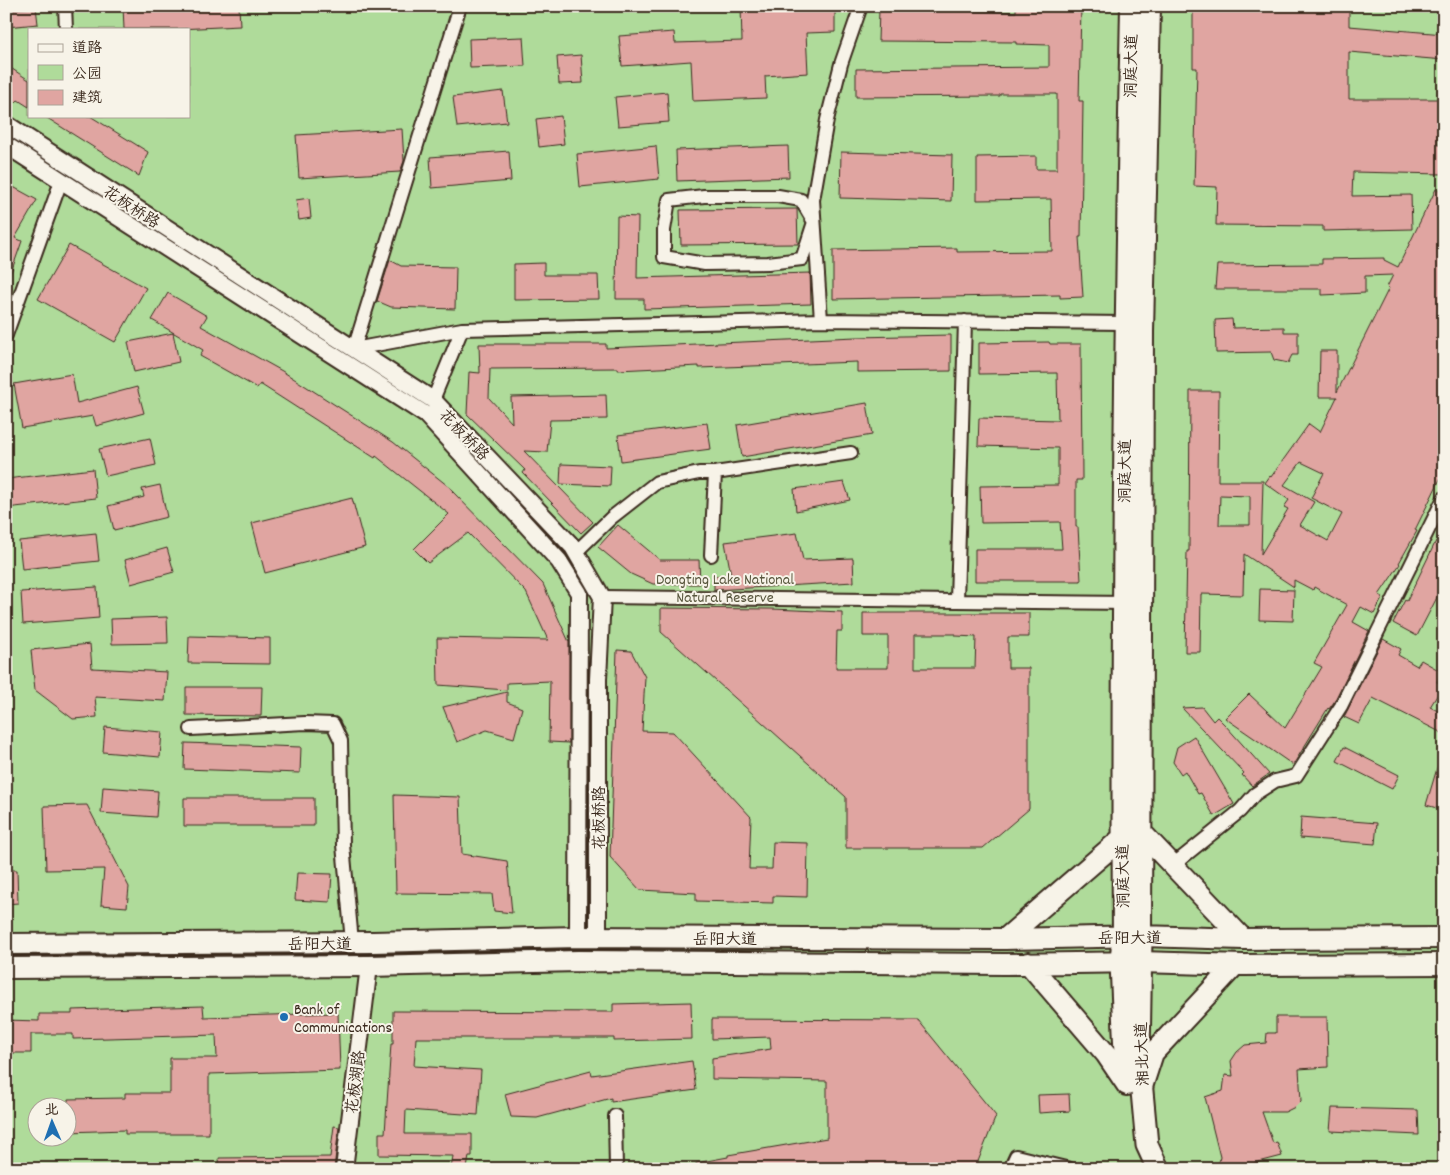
<svg xmlns="http://www.w3.org/2000/svg" width="1450" height="1175" font-family="Dekko,'LXGW WenKai TC',sans-serif">
  <style>
    .green { fill: #afdb9a; stroke: #75825c; fill-rule: evenodd }
    .building { fill: #e0a5a1; stroke: #3b2a1e; fill-rule: evenodd }
    .lines { fill: none; stroke-linecap: round; stroke-linejoin: round }
    .minor-casing { stroke: #3b2a1e; stroke-width: 16 }
    .tertiary-casing { stroke: #3b2a1e; stroke-width: 20 }
    .primary-casing { stroke: #3b2a1e; stroke-width: 24 }
    .trunk-casing { stroke: #3b2a1e; stroke-width: 25 }
    .minor { stroke: #f7f3e8; stroke-width: 12 }
    .tertiary { stroke: #f7f3e8; stroke-width: 16 }
    .primary { stroke: #f7f3e8; stroke-width: 20 }
    .trunk { stroke: #f7f3e8; stroke-width: 21 }
    .poi-dot { fill: #1f6fb2; stroke: #f7f3e8; stroke-width: 2 }
    .labels { text-anchor: middle; stroke-width: 4; stroke-linejoin: round; paint-order: stroke }
    .street-label { font-size: 16px; fill: #3b2a1e; stroke: #f7f3e8 }
    .park-label { font-size: 16px; fill: #58563d; stroke: #f7f3e8 }
    .poi-label { font-size: 16px; fill: #3b2a1e; stroke: #f7f3e8; text-anchor: start }
  </style>
  <rect width="100%" height="100%" fill="#f0dcd3"/>
  <filter id="ink" filterUnits="userSpaceOnUse"><feTurbulence type="fractalNoise" baseFrequency=".02" numOctaves="2"/><feDisplacementMap in="SourceGraphic" scale="10" xChannelSelector="R" yChannelSelector="G"/><feConvolveMatrix kernelMatrix="1 2 1 2 8 2 1 2 1" color-interpolation-filters="sRGB"/></filter>
  <g filter="url(#ink)">
    <path class="green" d="M6,6H1444V1169H6ZM29,29H189V116H29ZM38,1108H68V1138H38Z"/>
    <path class="building" d="M123,6H239L240,26L178,29H124Z
      M741,6H835V32L806,33L808,73L765,76L766,98L693,101L691,61L622,66L619,36L674,32L675,43L742,41Z
      M1016,6H1081L1079,101H1083L1081,237H1079L1083,297L1060,298V295L833,299V250L957,248V252L1052,251L1051,199L977,200V157L1036,156V169H1057V94H1000V96L856,97V69L1049,67V45L1016,44V42L878,41L879,10L1016,12Z
      M1193,6H1349V26L1444,34V60L1349,52V99H1438V145H1443L1442,174L1353,172L1352,196L1411,195L1412,229L1323,231V226L1216,225L1217,187L1194,186L1197,68H1193Z
      M36,7L38,24L6,27V10Z
      M523,37L525,66L470,68L469,39Z
      M581,55L583,83L559,84L557,57Z
      M6,65L29,80V107L18,100L16,102L6,95Z
      M503,91L507,122L457,127L453,97Z
      M667,92L669,122L618,126L615,97Z
      M44,116H90L148,152L139,176Z
      M561,116L564,144L539,147L536,119Z
      M402,129L404,161L400,172L299,178L296,135Z
      M656,146L659,179L580,187L577,154Z
      M788,146L789,177L677,181L676,150Z
      M509,151L511,181L432,188L430,157Z
      M841,152L952,155L951,201L840,198Z
      M6,183L37,200L15,238L22,241L8,281H6Z
      M1436,189L1444,193V313L1440,320L1444,322V457L1439,467L1444,471L1415,530L1417,531L1399,563L1400,564L1379,595L1383,597L1374,614L1361,607L1353,622L1369,631L1334,702L1329,709L1328,708L1293,765L1225,718L1249,694L1285,728L1322,667L1314,663L1347,605L1314,587L1313,590L1294,580V587L1244,554L1243,595L1201,594L1200,652H1185L1187,551H1189L1190,391H1219L1218,481H1263L1261,554L1288,509L1284,507L1289,500L1265,483L1270,476L1271,477L1309,424L1320,432L1337,397H1319L1320,351H1337V392L1389,288L1387,287L1393,275L1365,276V293L1322,295V289H1215L1217,265L1322,264V259L1384,258V260L1398,267ZM1301,462L1324,473L1311,498L1342,514L1328,541L1300,525L1314,502L1284,485ZM1220,495L1250,496V525H1219Z
      M309,198L311,218L299,220L296,200Z
      M797,209L798,244L681,245L680,210Z
      M617,216L638,217L637,278L810,273L811,304L644,309V299H616Z
      M69,245L146,288L115,342L38,299Z
      M390,260L401,266L456,267L455,309L391,307L377,301Z
      M544,263V275H598L599,299L514,300V264Z
      M168,293L207,316L201,326L282,371L393,442L453,490L452,491L543,584L569,642V743L549,742L550,681L507,683V690L438,685L437,638L548,640L526,592L468,533L428,563L414,549L449,514L376,456L375,458L260,384L257,388L200,356L203,350L152,320Z
      M1232,319L1233,328L1284,327V332H1298V355H1292L1288,363L1274,360L1271,352L1216,353L1215,320Z
      M173,333L179,362L134,372L128,342Z
      M951,335V371L857,372V362L699,368V366L618,370V368L490,369L489,398L512,423L511,397L606,395L607,419L550,420L547,452L524,451L593,522L581,533L523,473L525,470L467,414L469,372L480,373L479,344H606V348L856,337Z
      M1049,342L1050,344H1081L1082,480H1076V527H1078L1081,581H975V549H1062L1060,522L981,523L980,486L1058,485V448L978,446L979,418L1058,420L1057,373L979,374V343Z
      M72,374L77,403L137,387L144,413L96,426L93,416L22,428L14,384Z
      M867,403L872,435L742,457L737,425Z
      M707,423L711,449L621,461L618,435Z
      M150,438L156,465L106,476L99,449Z
      M561,464L611,466L610,486L560,484Z
      M93,469L96,498L6,508V479Z
      M844,482L850,500L796,511L794,489Z
      M160,485L167,517L114,530L108,506L144,497L142,489Z
      M352,498L365,547L265,573L252,523Z
      M618,525L660,560H699L700,584H653L631,574L598,547Z
      M96,533L99,561L22,569L19,541Z
      M797,533L803,560L853,558L854,582L714,590V576L731,575L725,542Z
      M1436,541L1444,545V584L1417,636L1393,623L1405,600L1407,601Z
      M167,548L174,572L131,584L125,560Z
      M97,587L99,618L23,624L21,592Z
      M1260,589L1294,590L1293,621L1259,620Z
      M661,608L772,609L842,612V631H837L836,668H888V636H863V613H1029V637H1008V668H1029V809L983,848H846V797L661,632ZM915,634H956V636L976,637L975,668H915Z
      M167,617L168,643L112,644L111,619Z
      M189,636L270,638V664L188,663Z
      M1383,639L1401,649L1398,655L1417,666L1421,660L1442,672L1437,682L1441,684V689L1430,707L1444,714V734L1373,698L1359,724L1344,717Z
      M90,644L92,668L167,672L165,701L95,697L97,717L73,719L35,690L31,650Z
      M617,650L631,651L645,677L642,731L673,732L751,817L749,869H772L773,842L808,843L807,897L773,896V903L696,901V893L640,890L610,857Z
      M186,687H262L261,716L186,715Z
      M507,692V702L522,708L514,738L487,730L457,742L443,707Z
      M1202,707L1213,721L1217,717L1225,725L1269,774L1252,786L1242,775L1244,773L1182,708Z
      M105,727L162,732L160,757L103,752Z
      M1194,736L1234,804L1214,816L1201,793L1198,794L1185,771L1181,774L1173,762L1177,747Z
      M185,743L301,747L300,773L184,769Z
      M1344,747L1399,775L1392,789L1337,761Z
      M1441,755L1444,756V810L1426,805Z
      M103,787L158,791L156,817L101,813Z
      M394,795L460,797L462,854L507,861L512,913L494,911L492,894L396,893Z
      M184,798H314V826H184Z
      M87,805L129,887L127,907L101,905L104,869L46,870L44,806Z
      M1301,817L1377,823L1375,844L1300,838Z
      M6,870H17L18,903L6,904Z
      M297,873L332,874L330,902L295,900Z
      M691,1002L692,1039L614,1041V1038H416L414,1066L481,1070L478,1115L406,1110L405,1134H472V1156H469L467,1169H451L453,1156L379,1155V1133H385L391,1044H393V1011L613,1012V1004Z
      M203,1006L204,1017L338,1013L340,1070L209,1074V1134H125V1130L68,1132V1099L125,1098V1093H170V1058H217L216,1035L73,1039V1034H31V1053H6V1020L39,1021V1014H72V1010Z
      M1276,1017H1327L1328,1067L1299,1069L1301,1101L1295,1107L1285,1112H1262L1273,1143L1277,1142L1282,1156L1232,1169H1217L1220,1157L1205,1097L1223,1091L1225,1075L1233,1076L1231,1061L1237,1052L1245,1045L1266,1043L1267,1033H1276Z
      M712,1019L918,1020L996,1116L975,1169H697L696,1163L728,1157V1155L827,1138V1081L712,1079V1058L771,1049L770,1037L712,1039Z
      M692,1061L696,1090L611,1102V1098L537,1118L511,1117L505,1094L591,1071L592,1075Z
      M1069,1094L1070,1111L1039,1113L1038,1095Z
      M1332,1108L1418,1110L1419,1135L1330,1131Z
      M334,1126L339,1127L334,1169H220L219,1158L330,1157Z"/>
    <g class="lines">
      <g class="minor-casing">
        <path id="minor" d="M65,6L66,29
          M460,6L354,349L462,329L821,320L1125,323
          M704,196H778L801,200L814,222L802,259L768,263L705,264L664,257V230L669,200Z
          M821,320L813,200L827,120L841,64L861,6
          M6,335L61,181
          M433,400L462,329
          M576,552L611,518L657,482L699,473H715L851,453
          M711,555L715,473
          M602,597L1129,603
          M957,601L965,321
          M191,729L305,723L333,724L341,741L343,845L352,942
          M1173,865L1240,811L1255,794L1275,781L1296,776L1341,706L1444,498
          M615,1116L616,1169
          M1010,1169L1016,1156L1070,1169"/>
      </g>
      <g class="tertiary-casing">
        <path id="tertiary" d="M6,124L433,400L573,547L602,597L598,679V938
          M6,145L426,415L559,561L579,593L578,937
          M344,1169L369,966"/>
      </g>
      <g class="primary-casing">
        <path id="primary" d="M1141,832L1243,939
          M1123,936C1121,626 1125,316 1131,6
          M1141,936L1143,332L1150,6
          M1005,939L1122,838
          M6,944L373,942L578,937L1005,939L1141,936L1243,939L1444,938
          M1028,963L1106,1054L1127,1085
          M6,968L369,966L578,961L1005,964L1140,962L1243,965L1444,964
          M1142,1087L1153,1053L1235,965"/>
      </g>
      <g class="trunk-casing">
        <path id="trunk" d="M1123,936L1121,963L1126,1076
          M1141,936L1139,1059L1147,1145L1158,1169"/>
      </g>
      <use href="#minor" class="minor"/>
      <use href="#tertiary" class="tertiary"/>
      <use href="#primary" class="primary"/>
      <use href="#trunk" class="trunk"/>
    </g>
  </g>
  <circle class="poi-dot" cx="284" cy="1017" r="5"/>
  <g class="labels">
    <g class="street-label">
      <text transform="translate(1130 66) rotate(-89)" y="6">洞庭大道</text>
      <text transform="translate(132 206) rotate(33)" y="6">花板桥路</text>
      <text transform="translate(465 434) rotate(46)" y="6">花板桥路</text>
      <text transform="translate(1124 471) rotate(-90)" y="6">洞庭大道</text>
      <text transform="translate(598 818) rotate(-90)" y="6">花板桥路</text>
      <text transform="translate(1122 876) rotate(-91)" y="6">洞庭大道</text>
      <text x="1130" y="943">岳阳大道</text>
      <text x="725" y="944">岳阳大道</text>
      <text x="320" y="949">岳阳大道</text>
      <text transform="translate(1141 1054) rotate(-92)" y="6">湘北大道</text>
      <text transform="translate(354 1082) rotate(-83)" y="6">花板湖路</text>
    </g>
    <g class="park-label">
      <text x="725" y="584">Dongting Lake National<tspan x="725" dy="18">Natural Reserve</tspan></text>
    </g>
    <g class="poi-label">
      <text x="294" y="1014">Bank of<tspan x="294" dy="18">Communications</tspan></text>
    </g>
  </g>
  <rect width="1450" height="1175" fill="none" stroke="#f7f3e8" stroke-width="25"/>
  <rect x="12" y="12" width="1425" height="1150" fill="none" stroke="#3b2a1e" stroke-width="2" filter="url(#ink)"/>
  <rect x="28" y="28" width="162" height="90" fill="#f7f3e8" stroke="#aca397"/>
  <rect x="38" y="44" width="25" height="8" fill="#f7f3e8" stroke="#aca397"/>
  <text x="72" y="52" font-size="15" fill="#3b2a1e">道路</text>
  <rect x="38" y="65" width="25" height="15" fill="#afdb9a" stroke="#aca397"/>
  <text x="72" y="78" font-size="15" fill="#3b2a1e">公园</text>
  <rect x="38" y="90" width="25" height="15" fill="#e0a5a1" stroke="#aca397"/>
  <text x="72" y="102" font-size="15" fill="#3b2a1e">建筑</text>
  <g transform="translate(52 1122) rotate(358)"><circle r="24" fill="#f7f3e8" stroke="#aca397"/>
  <path d="M0-4L9 19L0 12L-9 19Z" fill="#1f6fb2"/>
  <text y="-8" font-size="14" font-weight="bold" text-anchor="middle" fill="#3b2a1e">北</text>
  </g>
</svg>
